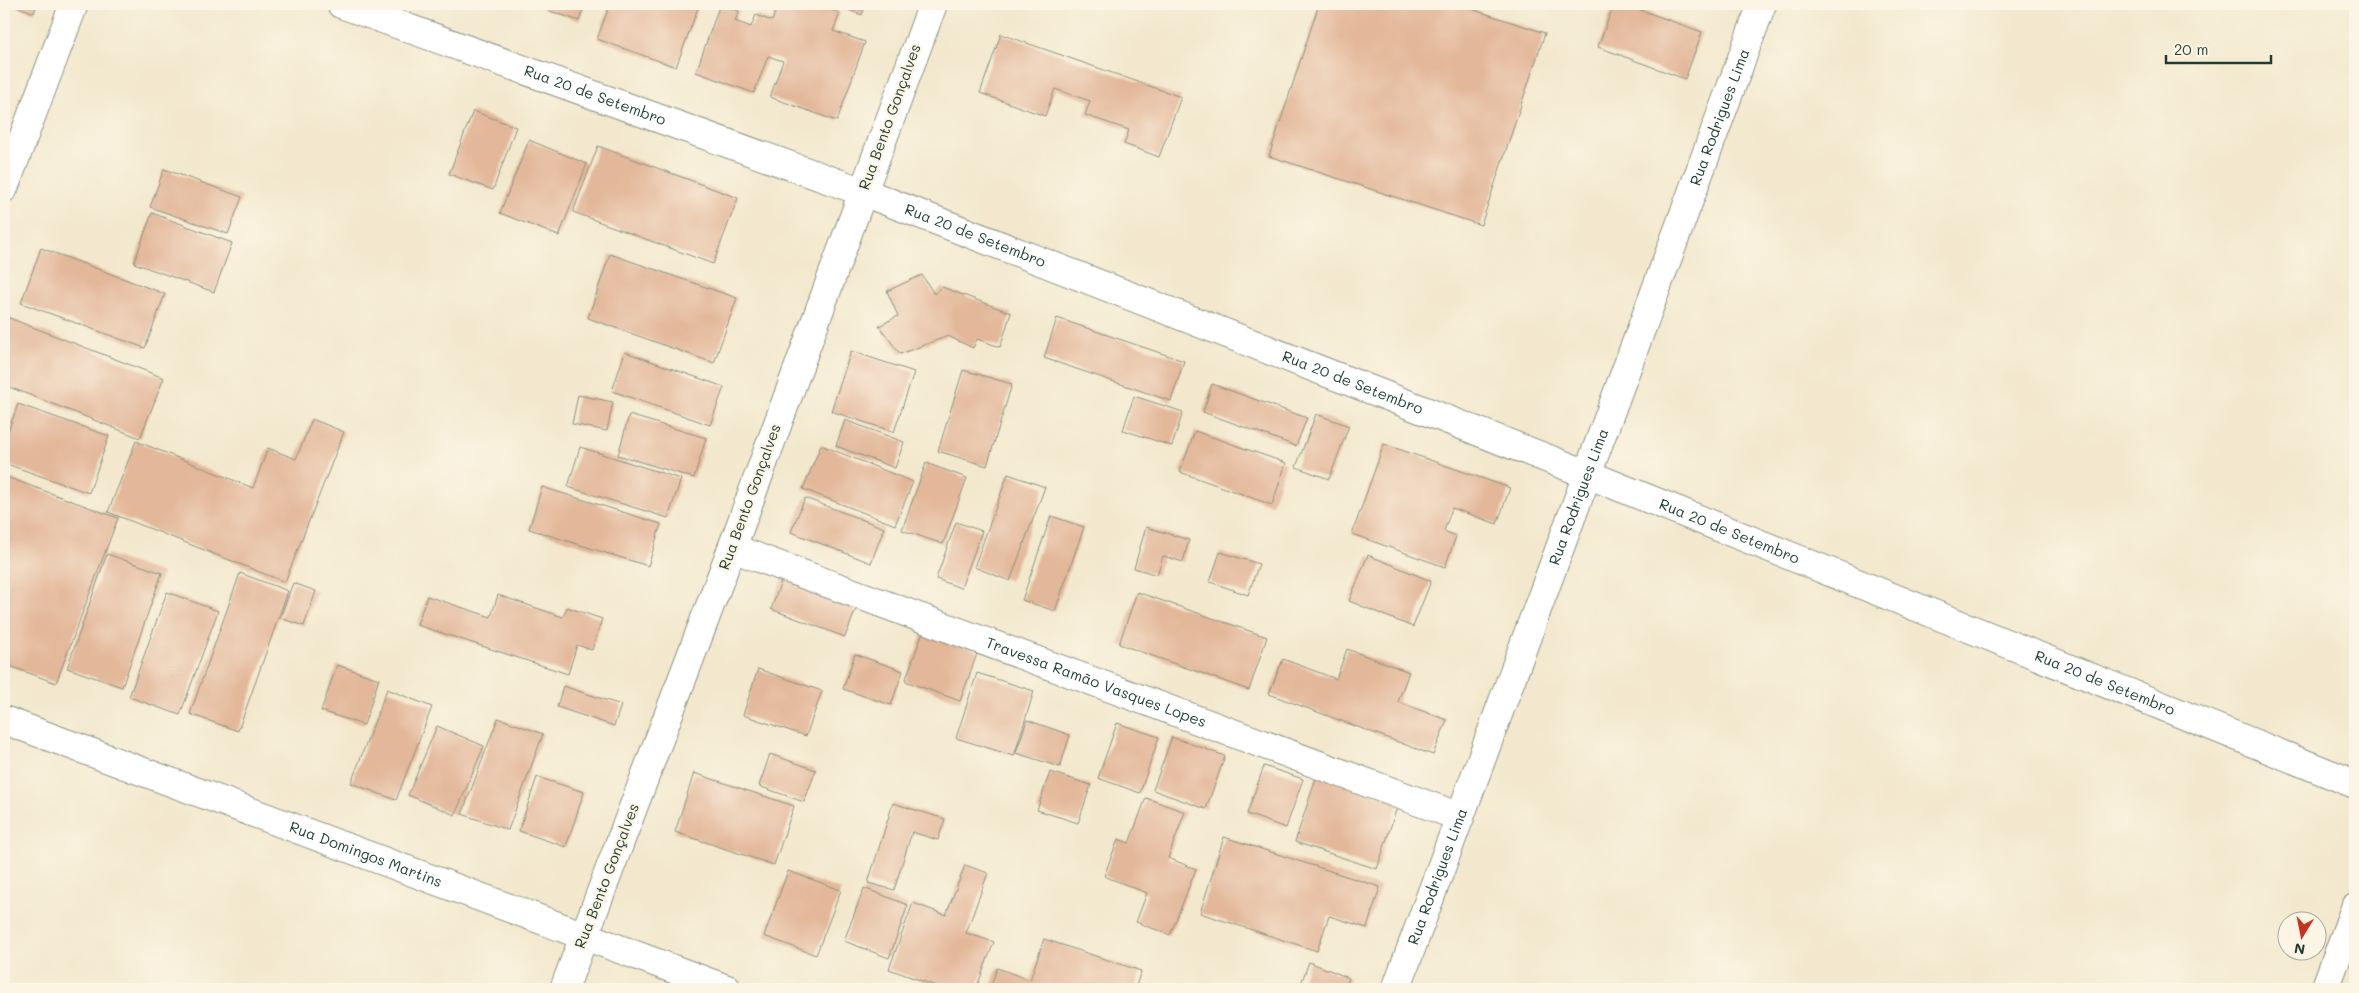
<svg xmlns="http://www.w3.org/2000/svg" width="2359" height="993" font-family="Mali,sans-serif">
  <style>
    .building { fill: #e3b79a }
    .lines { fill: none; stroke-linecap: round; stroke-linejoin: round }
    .street-casing { stroke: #899280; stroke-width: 30 }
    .secondary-casing { stroke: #899280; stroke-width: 30 }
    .street { stroke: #fff; stroke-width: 28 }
    .secondary { stroke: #fff; stroke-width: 28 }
    .labels { text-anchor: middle; stroke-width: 4.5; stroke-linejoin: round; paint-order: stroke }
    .street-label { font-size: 15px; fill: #1f3d34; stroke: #fcf5e5 }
  </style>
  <rect width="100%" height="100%" fill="#fcf5e5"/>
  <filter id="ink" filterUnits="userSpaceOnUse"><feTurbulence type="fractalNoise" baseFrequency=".02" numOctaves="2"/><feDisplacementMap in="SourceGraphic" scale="10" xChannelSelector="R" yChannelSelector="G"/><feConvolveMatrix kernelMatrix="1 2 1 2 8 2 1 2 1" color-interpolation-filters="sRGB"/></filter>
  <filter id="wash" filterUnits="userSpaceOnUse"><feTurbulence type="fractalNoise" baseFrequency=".0096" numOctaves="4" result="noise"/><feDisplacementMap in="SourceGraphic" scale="20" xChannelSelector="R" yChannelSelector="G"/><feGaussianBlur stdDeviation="1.12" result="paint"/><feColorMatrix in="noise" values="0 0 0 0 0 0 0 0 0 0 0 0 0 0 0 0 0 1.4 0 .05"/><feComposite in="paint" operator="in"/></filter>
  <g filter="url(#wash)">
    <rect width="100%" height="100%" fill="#f3e8cd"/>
    <g id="blocks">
      <path class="building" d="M11,4H37L34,13Z
        M537,4H585L579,21L536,6Z
        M610,4H687L698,8L676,67L597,39Z
        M720,4L739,11L735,21L751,27L756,15L772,21L778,4H813L840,13L833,31L865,42L837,121L770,97L783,61L768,56L754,93L696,72Z
        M833,4H866L862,15Z
        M1319,4H1456L1545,33L1481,225L1269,156Z
        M1614,4H1624L1702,32L1685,79L1598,47Z
        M1683,4H1699L1698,9Z
        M1001,34L1181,97L1159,157L1124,144L1129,130L1085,115L1090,101L1055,89L1045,116L980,93Z
        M473,111L516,127L493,190L449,174Z
        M529,140L587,164L559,236L500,213Z
        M598,146L738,198L713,264L573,212Z
        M164,169L242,197L228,234L150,207Z
        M152,213L232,243L214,292L134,263Z
        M41,248L165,294L145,348L21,303Z
        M610,254L737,298L714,363L588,318Z
        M922,275L934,294L942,287L1011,313L1000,347L977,339L973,348L948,336L900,354L879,326L898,316L887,291Z
        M4,316L164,378L140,438L4,385Z
        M1057,318L1184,361L1171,401L1044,358Z
        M851,351L914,372L894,432L831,411Z
        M625,352L724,387L710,425L612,391Z
        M963,370L1012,384L987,466L938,451Z
        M1212,384L1307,418L1296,446L1203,412Z
        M578,395L613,402L607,431L572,424Z
        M1134,396L1183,412L1172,446L1123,430Z
        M18,404L109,436L89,493L4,463V442Z
        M1316,414L1349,426L1329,479L1296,467Z
        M629,415L706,438L694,478L618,455Z
        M312,419L344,432L285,582L108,512L136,441L253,488L268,448L296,459Z
        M845,420L904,442L895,468L836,446Z
        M1195,431L1286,463L1272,505L1180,472Z
        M1384,444L1510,488L1497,524L1452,508L1444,531L1456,536L1445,567L1352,534Z
        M821,445L913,482L895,525L803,489Z
        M580,447L681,479L668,518L568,487Z
        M926,463L967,478L943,544L902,530Z
        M1008,474L1045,487L1010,581L974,567Z
        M4,476L118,518L56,683L4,664Z
        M542,487L661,524L648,566L529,529Z
        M805,498L884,528L871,563L791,532Z
        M1051,516L1084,527L1055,611L1022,600Z
        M956,522L982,531L961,588L936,579Z
        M1146,527L1189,540L1183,562L1163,556L1157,575L1134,568Z
        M1220,552L1259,564L1248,595L1210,582Z
        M107,554L162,573L122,687L67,668Z
        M1368,555L1431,581L1413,627L1349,601Z
        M240,573L288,591L238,731L190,714Z
        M783,576L858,604L845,637L771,609Z
        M293,583L316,591L304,626L280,618Z
        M167,592L218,611L180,715L129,697Z
        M1137,592L1267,637L1249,690L1119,644Z
        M498,595L563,617L567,607L602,619L592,650L577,645L568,674L417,625L427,596L491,617Z
        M923,632L978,651L960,701L905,681Z
        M1347,649L1409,672L1398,702L1447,720L1433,755L1269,694L1283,659L1336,679Z
        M855,654L903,671L891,705L843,689Z
        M337,665L379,679L364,725L321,711Z
        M758,669L822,691L806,736L743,715Z
        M977,673L1034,691L1014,756L956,738Z
        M563,686L621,705L614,726L557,707Z
        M387,689L432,707L396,800L351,783Z
        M498,718L543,734L508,830L462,814Z
        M1027,720L1070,735L1060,767L1016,753Z
        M1117,723L1159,737L1140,793L1098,778Z
        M437,726L484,746L455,815L408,795Z
        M1172,737L1225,756L1206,809L1153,790Z
        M770,754L816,770L804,802L759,786Z
        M1264,766L1303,779L1286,828L1247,814Z
        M1050,772L1091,785L1078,823L1037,810Z
        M694,773L794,806L774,865L675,832Z
        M1317,775L1399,801L1377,869L1295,842Z
        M537,777L584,792L566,847L519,831Z
        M1146,798L1185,812L1168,858L1196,869L1170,935L1136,922L1147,893L1104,876L1118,839L1129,843Z
        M893,803L945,819L938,840L912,832L894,890L868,883Z
        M1224,837L1380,887L1367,928L1329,916L1317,951L1200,913Z
        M965,865L988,873L966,933L994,942L976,989H944L889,969L913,903L946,915Z
        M788,871L841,890L816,955L764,936Z
        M864,888L908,905L889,958L844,941Z
        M1044,939L1141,971L1135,989H990L997,968L1030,980Z
        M1309,962L1349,978L1345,989H1299Z"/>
    </g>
  </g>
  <g filter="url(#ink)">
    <use href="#blocks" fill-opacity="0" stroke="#899280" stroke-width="1"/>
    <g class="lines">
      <g class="street-casing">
        <g id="street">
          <path id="s1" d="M933,4L863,192L1587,474L2355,784"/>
          <path id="s2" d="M732,548L1460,817"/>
          <path id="s3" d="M4,720L727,989"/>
          <path id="s4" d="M1396,989L1762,4"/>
          <path d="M2325,989L2355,908"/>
        </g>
      </g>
      <g class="secondary-casing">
        <g id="secondary">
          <path id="s5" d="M341,4L863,192L732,548L564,989"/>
          <path d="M4,188L74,4"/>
        </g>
      </g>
      <use href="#street" class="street"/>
      <use href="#secondary" class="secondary"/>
    </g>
  </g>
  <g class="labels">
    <g class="street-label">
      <text dy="5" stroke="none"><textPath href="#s5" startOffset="270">Rua 20 de Setembro</textPath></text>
      <text transform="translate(890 117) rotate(-70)" y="5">Rua Bento Gonçalves</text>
      <text dy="5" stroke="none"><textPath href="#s4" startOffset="930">Rua Rodrigues Lima</textPath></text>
      <text dy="5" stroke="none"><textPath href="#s1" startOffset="321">Rua 20 de Setembro</textPath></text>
      <text dy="5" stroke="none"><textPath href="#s1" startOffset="726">Rua 20 de Setembro</textPath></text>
      <text dy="5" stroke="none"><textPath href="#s4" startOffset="525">Rua Rodrigues Lima</textPath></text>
      <text transform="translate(750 497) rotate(-70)" y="5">Rua Bento Gonçalves</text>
      <text dy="5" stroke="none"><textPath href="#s1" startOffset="1131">Rua 20 de Setembro</textPath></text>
      <text dy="5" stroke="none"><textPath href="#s2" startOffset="388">Travessa Ramão Vasques Lopes</textPath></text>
      <text dy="5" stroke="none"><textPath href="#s1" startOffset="1536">Rua 20 de Setembro</textPath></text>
      <text dy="5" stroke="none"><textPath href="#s3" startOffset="386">Rua Domingos Martins</textPath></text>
      <text transform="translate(607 876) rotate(-69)" y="5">Rua Bento Gonçalves</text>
      <text dy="5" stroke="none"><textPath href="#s4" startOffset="120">Rua Rodrigues Lima</textPath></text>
    </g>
  </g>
  <rect width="2359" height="993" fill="none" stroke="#fcf5e5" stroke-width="20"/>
  <g transform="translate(2302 936) rotate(190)"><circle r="24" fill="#fcf5e5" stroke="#a4ab9e"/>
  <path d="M0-4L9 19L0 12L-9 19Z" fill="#c8321e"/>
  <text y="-8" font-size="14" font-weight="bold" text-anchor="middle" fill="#1f3d34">N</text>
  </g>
  <path d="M2166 55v8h105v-8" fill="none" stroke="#1f3d34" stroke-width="2.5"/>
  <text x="2174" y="55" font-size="15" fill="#1f3d34" stroke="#fcf5e5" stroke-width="4" paint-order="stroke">20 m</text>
</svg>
